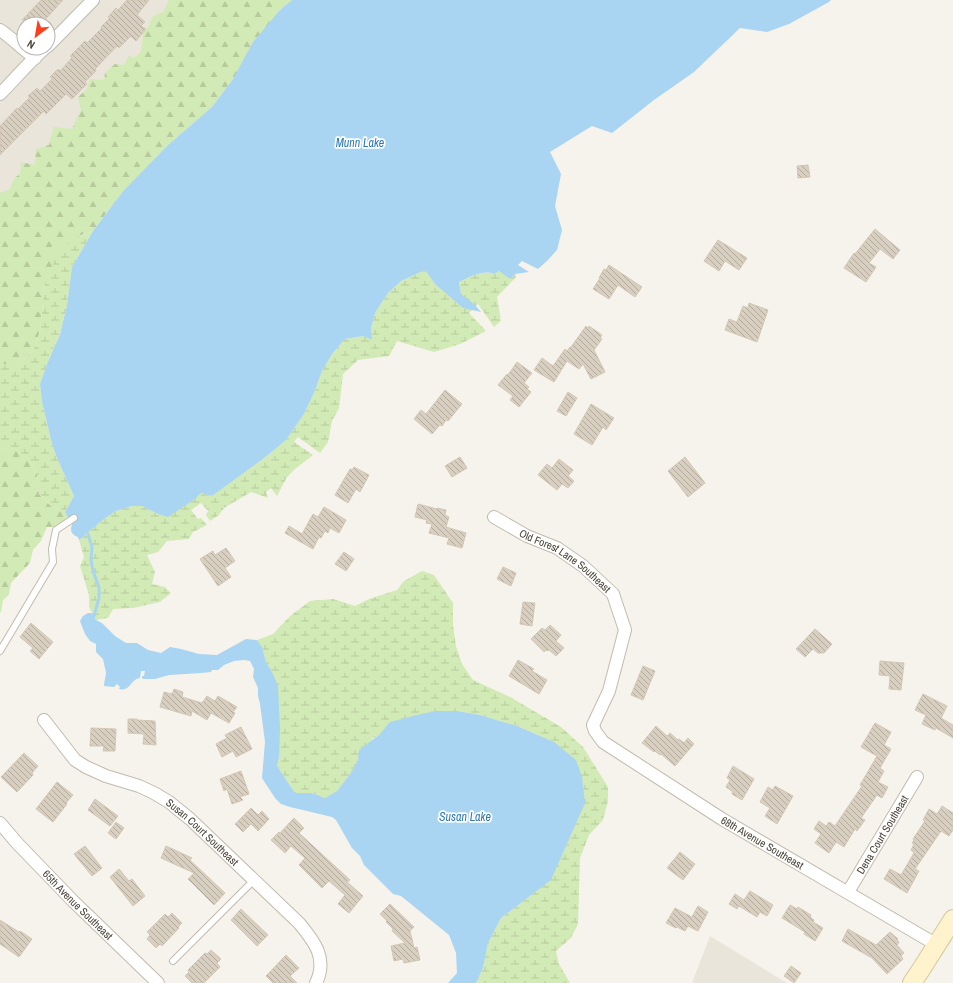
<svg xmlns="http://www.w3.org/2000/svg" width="953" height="983" font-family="'Archivo Narrow',sans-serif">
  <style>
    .residential { fill: #eae5da; fill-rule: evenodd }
    .forest { fill: url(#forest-firs) }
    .wetland { fill: url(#wetland-marsh) }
    .water { fill: #a9d4f2 }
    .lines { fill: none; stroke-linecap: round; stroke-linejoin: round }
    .stream { stroke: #a9d4f2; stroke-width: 3 }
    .building { fill: url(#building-back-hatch); stroke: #d3c7b4 }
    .lane-casing { stroke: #c2bbae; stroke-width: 8 }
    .street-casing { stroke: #c2bbae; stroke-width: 14 }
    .secondary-casing { stroke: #d6c79b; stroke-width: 20 }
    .lane { stroke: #fff; stroke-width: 6 }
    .street { stroke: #fff; stroke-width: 12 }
    .secondary { stroke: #fff3cd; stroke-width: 18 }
    .labels { text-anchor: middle; stroke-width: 3.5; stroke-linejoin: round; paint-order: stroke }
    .street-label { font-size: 11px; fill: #4b4439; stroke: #fff }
    .water-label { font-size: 12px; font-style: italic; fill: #2e7ab2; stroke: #fff }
  </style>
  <defs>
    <pattern id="forest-firs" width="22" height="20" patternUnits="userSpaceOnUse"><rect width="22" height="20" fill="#d2eab5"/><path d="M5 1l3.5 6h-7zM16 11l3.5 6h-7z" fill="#b6ca9c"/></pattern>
    <pattern id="wetland-marsh" width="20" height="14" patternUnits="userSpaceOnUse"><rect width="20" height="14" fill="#d2eab5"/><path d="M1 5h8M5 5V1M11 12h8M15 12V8" fill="none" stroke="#b6ca9c"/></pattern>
    <pattern id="building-back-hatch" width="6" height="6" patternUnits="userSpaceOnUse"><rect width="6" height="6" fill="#d8cfc1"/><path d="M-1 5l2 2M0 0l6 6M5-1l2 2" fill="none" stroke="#b1aa9e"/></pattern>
  </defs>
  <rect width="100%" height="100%" fill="#f6f3ec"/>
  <path class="residential" d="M0,0H189L0,209ZM24,24H48V48H24Z
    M710,936L787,983H692Z"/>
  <path class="forest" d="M169,0H292L281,9L233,79L212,107L168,145L124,190L93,231L75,237L45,283L40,331L35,347L20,364H0V193L10,189L14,178L20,174L21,162L35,165L36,149L49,145L54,127L72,129L81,110L78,97L86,90L90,79L104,80L105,73L115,64L124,65L129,56L135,58L141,51L143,34L148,27L150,23L153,16L163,12Z
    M10,446L30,460L37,473L39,494L51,506L65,512L68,517L57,527H47L41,541L33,550L30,563L11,583L9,595L3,600L1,612L0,613V449Z"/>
  <path class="wetland" d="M93,231L72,267L67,305L60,333L47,364L40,384L42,402L52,444L57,458L74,496L65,512L51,506L39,494L37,473L30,460L10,446L0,449V364H20L35,347L40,331L45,283L58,252L75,237Z
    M425,270L435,284L461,294L459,282C470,277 483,269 494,274L499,271L515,274L516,277L497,297L501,321L494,327L478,304L469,313L486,331L460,344L434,352L397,341L389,356L358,360L343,374L339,408L332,421L328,442L320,453L298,437L294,442L313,455L295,469L287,477L277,496L271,488L266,492L268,498L251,492L224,508L219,515L210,521L206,515L208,511L201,503L191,510L198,519L201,518L207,525L193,532L189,539L167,541L158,552L147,555L155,572L152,584L165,587L171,593L160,602L133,608L113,609L108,618L96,620L89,607V595L80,566L84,557L79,540L104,519L116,511L132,506H142L158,514C175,509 189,506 201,493L212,496L263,459L286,440L304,414L314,393L322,371L332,354L345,339L363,336L372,340L371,328L375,313L388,293L401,281Z
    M422,571L434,575L453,603V625L456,646L462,664L473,680L510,697L561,727L583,747L608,787V801L603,820L589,835L580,858L578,924L571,938L556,951L559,964L570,983H476L483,968L488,943L501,918L551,880L554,742L517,726L480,715L457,711H435L390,723L380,734L372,739L350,774L337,791L325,798L312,793H295L277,766L279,757V719L272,672L266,662L262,647L257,640L273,634L289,617L310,601L333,599L355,606L369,599L397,590L404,581Z"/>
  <path class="water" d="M292,0H831L829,2L789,24L767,32L740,28L694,72L654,100L612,133L592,126L550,152L561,174L555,206L562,230L557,250L547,261L538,269L522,261L518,265L529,272L515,274L510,279L499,271L494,274C483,269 470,277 459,282L461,294L474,304L481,312L463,308L435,284L425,270L401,281L388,293L375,313L371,328L372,340L363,336L345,339L332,354L322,371L314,393L304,414L286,440L263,459L212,496L201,493L195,499L168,517L158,514L142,506H132L116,511L104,519L79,540L78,537C71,534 70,531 72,524L65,512L74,496L57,458L52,444L42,402L40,384L47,364L60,334L67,305L72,267L93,231L124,190L168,145L212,107L233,79L253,42L281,9Z
    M88,613H92L96,620L102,623L115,636L126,643H137L148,650L161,653L170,647L181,649L199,654L217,655L246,639L257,640L262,647L266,662L272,672L278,686L280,730L279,757L277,766L295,793H312L325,798L337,791L350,774L358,760L359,750L380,734L390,722L413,716L435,711H457L480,715L517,726L554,742L576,760L582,777L585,803L551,880L501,918L488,943L483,968L476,983H448L457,973L456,953L449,935L401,896L393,894L364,865L360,856L352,848L336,820L332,817L290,807L281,804L275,798L262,778L265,742L260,704L258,696V688L253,677L254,669L250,661L244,660L234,661L224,665L218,670H212L211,672L201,673L169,675L155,679H143L142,678V676H144L145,671H141L140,678C130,679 131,692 119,689L120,687L117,684L114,687L104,686C104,681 106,676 106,672C105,668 104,664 103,659L96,652V644L90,641L85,634L80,621L83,616Z"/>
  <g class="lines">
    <path class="stream" d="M88,534L92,547L91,560L93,571L99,587V598L94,616"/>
  </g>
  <path class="building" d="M41,0H63L41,24H27L22,20Z
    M127,0H149L137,15L145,22L141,26L146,29L136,41L131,36L119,48L117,46L95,69L96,71L85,82L87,84L72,99L66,94L46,114L44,111L0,155V126L17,108L18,109L30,97L28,96L37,88L40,91L52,79L50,77L58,69L60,71L72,58L70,56L85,41L87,43L102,28L101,27L110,18L108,17L116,8L118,10Z
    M808,165L810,177L798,178L797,166Z
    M875,229L900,250L893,259L880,249L869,263L876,267L866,282L844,268L854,253L855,254Z
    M718,240L747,258L739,270L725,261L719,271L704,261Z
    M609,265L642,287L635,297L618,285L609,299L593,289L600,278H599L604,269L606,270Z
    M749,303L768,310L757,342L725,330L729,319L737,322L743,306L748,308Z
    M586,326L588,328L589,326L602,335L600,338L602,339L594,350L605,372L591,379L583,364L579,369L567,361L554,382L534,370L542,358L553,366L565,349L567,351L570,347H571Z
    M517,362L532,373L524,383L529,387L527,389L531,392L519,407L510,400L513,396L498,385L507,374L508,375Z
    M445,390L462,404L448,421L446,420L442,426L440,425L432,434L414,419L421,410L426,414Z
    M568,392L577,398L566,416L557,411Z
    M591,404L614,418L606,430L603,427L592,445L574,434Z
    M460,457L467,468L452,477L445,466Z
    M685,457L705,483L688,497L668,471Z
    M559,459L573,470L568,476L574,481L568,488L562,484L557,490L538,475L547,464L552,468Z
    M354,467L369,475L360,492L356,489L348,503L335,495L350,469L352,470Z
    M418,504L437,509V508L446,510L445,515L449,517L446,527L466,533L462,548L447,544L449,538L429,533L432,524L426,523L427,520L415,517Z
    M324,507L346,520L339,533L330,528L328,533L325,531L321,538L319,537L313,549L285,533L289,526L302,534L313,514L318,517Z
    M226,548L235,561L225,568L231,577L218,586L200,559L213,551L215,555Z
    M344,552L354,559L346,571L335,564Z
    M503,567L516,573L511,586L497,579Z
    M523,602L535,603L532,626L520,624Z
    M31,623L53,642L39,659L30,651L33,648L20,637Z
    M550,625L561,635L556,641L564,648L556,656L549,650L547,651L546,650L544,652L531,639L542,628L545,630Z
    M815,629L832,644L824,653H818L813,649L805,657L796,649Z
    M518,660L534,669L532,671L547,680L539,694L509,676Z
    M880,661L904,663L901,690L889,689L890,676L879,675Z
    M643,666L655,671L643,700L631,695Z
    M174,689L183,692L182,697L202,703L207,696L215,701L218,696L237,707L233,712L235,713L229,723L211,713L207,720L192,711L191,716L160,707L164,692L172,694Z
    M923,694L947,706L941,718L953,725V738L936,728L935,730L922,724L926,715L915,710Z
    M128,719H137V720L155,721L156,745L143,744L144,734L128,733Z
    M875,723L891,732L884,745L891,749L880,768L884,771L878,782L888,787L882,798L877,795L861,818L865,820L857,831L855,829L844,847L836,842L829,853L815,843L821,834L814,829L819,821L826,826L829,822L835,826L862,786L860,785L877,756L861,747Z
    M656,726L667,736L670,733L678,740L679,739L684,743L688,738L694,744L675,766L661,754L660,755L655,751L654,752L642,743Z
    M241,727L252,749L236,757L233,751L222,757L216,744L227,738L225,735Z
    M91,728L116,729L115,751H103L104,746H90Z
    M24,753L38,766L32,773L33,775L17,792L1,777Z
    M733,766L754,779L742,800L732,794L733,792L726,787L730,780L727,778Z
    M241,771L249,794L240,797L243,800L232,804L227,789L224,791L220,779Z
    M57,782L73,795L66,803L67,804L53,822L36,809Z
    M775,786L793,796L777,824L765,816L770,808L760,802L768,787L773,790Z
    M95,799L118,816L110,826L88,810Z
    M942,806L953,813V830L949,836L941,831L915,869L919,871L907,893L884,879L890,869L901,875L914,853L911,850L914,844L912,843L914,840L913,839L925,821L923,820L929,809L937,814Z
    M251,808L258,815L262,811L269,819L258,831L251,824L243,832L235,824Z
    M294,818L304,828L299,833L350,880L347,882L363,896L349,913L338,904L345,895L329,881L322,888L299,865L305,858L291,846L285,853L271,840L279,832L280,833Z
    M116,822L124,828L116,839L108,833Z
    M85,846L102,868L92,876L74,854Z
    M166,846L192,858L190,860L225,893L214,905L188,879L194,873L161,858Z
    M680,852L695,864L683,880L667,868Z
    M119,869L129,881L132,879L145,896L133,906L110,877Z
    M750,891L773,905L767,916L760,912L757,917L739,906L737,909L729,904L735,894L744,900Z
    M390,904L414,927L410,931L414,948L417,947L420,960L404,963L403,959L394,961L391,946L405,943L392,931L393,929L386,922L387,921L380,914Z
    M790,905L797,909L798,907L811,915L810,917L814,920L813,922L823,928L815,941L804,934L805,932L782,918Z
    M698,906L708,912L698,931L688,926L685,931L677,927L676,928L666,923L675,908L692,917Z
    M241,909L268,935L257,946L231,920Z
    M172,913L182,923L178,927L179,928L162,946L160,944L156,948L147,939L150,935L147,932L165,914L168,917Z
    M0,920L19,932L20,931L32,939L19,957L0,944Z
    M848,929L876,945L890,932L898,939L897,940L899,942L897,945L904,953L901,956L903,959L887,974L872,958L842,941Z
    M211,950L221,959L217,963L220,967L204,983H192L185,976L189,972L188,970L205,953L207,954Z
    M286,955L299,968L290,976L297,983H273L266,976Z
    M791,966L801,973L794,983L784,976Z"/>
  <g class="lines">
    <g class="lane-casing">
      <path id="lane" d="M0,651L53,562L52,549L56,530L74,518
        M173,961L254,880"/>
    </g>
    <g class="street-casing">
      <g id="street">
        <path d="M0,30C12,38 22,49 35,58"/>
        <path d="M48,46L93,0"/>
        <path d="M0,94C15,79 29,62 45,48"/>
        <path id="s1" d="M494,517L527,536L557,548L583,566L613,594L625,630L609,691L593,725L595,731L603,742L722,819L937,945"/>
        <path id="s2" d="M44,720L75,760L86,767L106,776L139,786L154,793L169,802L190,819L299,923C314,941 328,958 316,983"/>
        <path id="s3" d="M0,823L17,843L73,901L158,983"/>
        <path id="s4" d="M848,892L917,777"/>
      </g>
    </g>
    <g class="secondary-casing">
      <path id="secondary" d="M912,983L922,968L953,919"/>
    </g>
    <use href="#lane" class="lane"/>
    <use href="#street" class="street"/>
    <use href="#secondary" class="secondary"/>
  </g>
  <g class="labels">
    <g class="street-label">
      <text dy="4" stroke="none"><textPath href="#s1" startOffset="84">Old Forest Lane Southeast</textPath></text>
      <text dy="4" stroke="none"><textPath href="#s2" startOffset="199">Susan Court Southeast</textPath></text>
      <text dy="4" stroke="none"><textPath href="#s4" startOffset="67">Dena Court Southeast</textPath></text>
      <text dy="4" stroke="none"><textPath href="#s1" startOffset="490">68th Avenue Southeast</textPath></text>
      <text dy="4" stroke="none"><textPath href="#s3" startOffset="113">65th Avenue Southeast</textPath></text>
    </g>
    <g class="water-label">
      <text x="360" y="147">Munn Lake</text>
      <text x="465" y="821">Susan Lake</text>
    </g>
  </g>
  <g transform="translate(36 36) rotate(211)"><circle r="19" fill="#ffffff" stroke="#b7b4b0"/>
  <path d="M0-3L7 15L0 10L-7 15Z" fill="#fc3f1d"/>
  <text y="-6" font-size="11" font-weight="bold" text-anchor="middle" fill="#4b4439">N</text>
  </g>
</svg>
